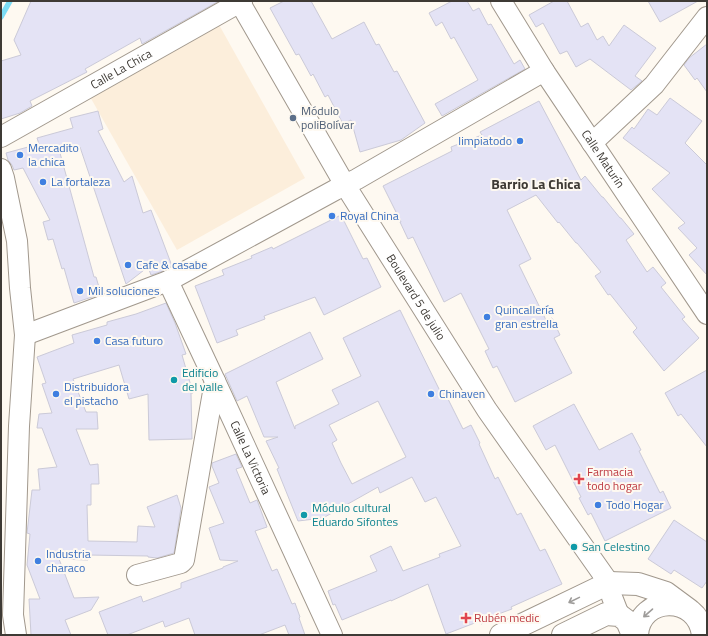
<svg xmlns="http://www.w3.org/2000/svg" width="708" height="636" font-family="'Titillium Web',sans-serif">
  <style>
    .built { fill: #fceedb }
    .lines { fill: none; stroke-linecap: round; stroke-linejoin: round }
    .stream { stroke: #7cdcf5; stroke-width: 5.5 }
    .building { fill: #e4e3f5; stroke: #cbcad8; fill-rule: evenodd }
    .street-casing { stroke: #a1988d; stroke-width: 22 }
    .secondary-casing { stroke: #a1988d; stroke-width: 24 }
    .street { stroke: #fff; stroke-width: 20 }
    .secondary { stroke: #fff; stroke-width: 22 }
    .oneway { stroke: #9e9c9a }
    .service-dot { fill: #5c6f8a; stroke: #fef9f1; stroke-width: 1.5 }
    .shop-dot { fill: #3f7fe0; stroke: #fef9f1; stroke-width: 1.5 }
    .culture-dot { fill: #0f9aa8; stroke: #fef9f1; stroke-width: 1.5 }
    .health-dot { fill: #e0444e; stroke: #fef9f1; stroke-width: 1.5 }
    .labels { text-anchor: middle; stroke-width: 4; stroke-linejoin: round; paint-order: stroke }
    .street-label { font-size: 12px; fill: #3e3a35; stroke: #fef9f1 }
    .service-label { font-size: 12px; fill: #4e5e75; stroke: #fef9f1; text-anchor: start }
    .shop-label { font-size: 12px; fill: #366cbe; stroke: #fef9f1; text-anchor: start }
    .culture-label { font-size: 12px; fill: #0d838f; stroke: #fef9f1; text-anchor: start }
    .health-label { font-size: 12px; fill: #be3a42; stroke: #fef9f1; text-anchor: start }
    .quarter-label { font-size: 14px; font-weight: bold; fill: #3e3a35; stroke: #fef9f1 }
  </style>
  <rect width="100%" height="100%" fill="#fef9f1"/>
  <path class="built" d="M218,23L305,178L177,250L89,95Z"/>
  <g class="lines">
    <path class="stream" d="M1,17L10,1"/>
  </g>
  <path class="building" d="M31,1H219L142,44L140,38L85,69L87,72L30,101L32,106L20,113L1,119V61L21,55L14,40Z
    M284,1H311L332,39L364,22L376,45L379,44L394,72L397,71L425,123L401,140L360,152L351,120L343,124L328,95L325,97L313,74L311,76L299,54L296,55L270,8Z
    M452,1H467L473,11L479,8L488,25L491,24L514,64L520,60L525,69L442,116L435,104L478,80L454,37L451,39L442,22L436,26L429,13Z
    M554,1H567L581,27L588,23L597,40L603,36L609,46L624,25L656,48L635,76L642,81L631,90L590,59L576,67L567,51L560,54L543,23L536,27L529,15Z
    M648,1H698L660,22Z
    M707,44V92L697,78L695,80L684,65L689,58Z
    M670,98L702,121L685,143L707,165V275L689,255L697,248L678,228L685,223L652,189L670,173L623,138L632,127L634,129L648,109L657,115Z
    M539,101L581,180L585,176L602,197H603L620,218H621L634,234L626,240L647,272L653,267L666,283L661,287L685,317L682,319L699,338L664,371L633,332L637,328L610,294L608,295L595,276L601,272L577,243H576L559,222L558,223L536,195L507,210L531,259L519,265L546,320L552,318L560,335L554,338L572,373L515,402L497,366L493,368L485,351L489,349L461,293L444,302L413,237L408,239L400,222H401L383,186L452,151L451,147L482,135L480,132Z
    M98,111L103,129L98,131L124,182L132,176L143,213L151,210L172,266L163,271L151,275L148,267L126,284L80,147L60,153L94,277H96L101,294L74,303L64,268L62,269L53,239L48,240L43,222L50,220L23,168L14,170L12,165L8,160L6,153L39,144L37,138L73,128L70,118Z
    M341,215L363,259L367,258L381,287L324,315L315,297L264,316L265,319L236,330L238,335L217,343L195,286L224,275L222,270L252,258L251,256L272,247L273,249Z
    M166,303L175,323L186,354L182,355L193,393H191L192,439L149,440L148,394L129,399L119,365L73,379L86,412H97L98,429H76L90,465L98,464L99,484H91V505H87L88,541L137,542L138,526L155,527L147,507L177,495L181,508L174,553L157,558L148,557V556L88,555V560L59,559L74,598L99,597L91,610L65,620L71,635H31L29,599H40L27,565L30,534L27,533L32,490H40L38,469L57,467L42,428H37L39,414L52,413L42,384L46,383L37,357L74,343L72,335L107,325V322L136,314Z
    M400,310L441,393L444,391L463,429L471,425L480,443L479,444L495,479L498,477L517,515L521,513L540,551L545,549L562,584L511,607L512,609L493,616L495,619L481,624L480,621L446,634L428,584L391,601V600L342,620L335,604L333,605L328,591L377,571L370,556L391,546L403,571L440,557L439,554L461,546L436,497L425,502L412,477L380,493L378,487L323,518L298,521L277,469L279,468L266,441L278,437H264L247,396L237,401L225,374L310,332L323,359L276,382L295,429V426L339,404L332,390L361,376L343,338ZM378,401L406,457L352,484L341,463L332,443L337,440L329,425Z
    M707,370V447L681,414L678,416L665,393Z
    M574,404L599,450L632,433L641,450L639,451L660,493L663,491L671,508L605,541L591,513L588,515L579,498L581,497L555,445L546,450L533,426Z
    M236,454L242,467L236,469L250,503L257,500L267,527L255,531L272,571L277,569L292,604L295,603L300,617L299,618L305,635H289L285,625L259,635H195L189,618L165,627L163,621L127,635H108L99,612L141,596L143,602L181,588V583L223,568V567L238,561L220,560L209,528L224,523L209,487L219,483L212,466V463Z
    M674,520L707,542V581L702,588L674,570L671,574L648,559Z"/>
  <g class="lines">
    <g class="street-casing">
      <g id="street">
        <path id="s1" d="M239,1L345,185L487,410L609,583L612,597L619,615"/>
        <path id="s2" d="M501,1L544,71L707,314"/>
        <path id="s3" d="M1,137L242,1"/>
        <path d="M592,143L654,85L707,17"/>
        <path d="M1,169L4,178L17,241L20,288L25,335L19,426L13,615L16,635"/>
        <path id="s4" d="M168,281L215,381L332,635"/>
        <path d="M25,335L168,281L335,190L357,179L544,71"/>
        <path d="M137,575L181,563L184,560L209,415L215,381"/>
      </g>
    </g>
    <g class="secondary-casing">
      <path id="secondary" d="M501,635L609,583L638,584L666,593L689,610
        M563,635L606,614L619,615L627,621L633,635
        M637,635C639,595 698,593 703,635"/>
    </g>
    <use href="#street" class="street"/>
    <use href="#secondary" class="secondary"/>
  </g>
  <defs><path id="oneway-shaft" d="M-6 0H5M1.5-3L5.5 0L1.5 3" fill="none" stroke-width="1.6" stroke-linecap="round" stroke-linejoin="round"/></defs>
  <g class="oneway">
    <use href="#oneway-shaft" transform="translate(574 600) rotate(154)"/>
    <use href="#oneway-shaft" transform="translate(648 613) rotate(139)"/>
  </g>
  <circle class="service-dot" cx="293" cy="118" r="4"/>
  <g class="shop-dot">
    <circle cx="520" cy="141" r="4"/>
    <circle cx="20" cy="155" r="4"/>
    <circle cx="43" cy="182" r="4"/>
    <circle cx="332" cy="216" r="4"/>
    <circle cx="128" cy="265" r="4"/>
    <circle cx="80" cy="291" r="4"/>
    <circle cx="487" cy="317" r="4"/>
    <circle cx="97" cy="341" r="4"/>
    <circle cx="56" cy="394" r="4"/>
    <circle cx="431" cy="394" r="4"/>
    <circle cx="598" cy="505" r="4"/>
    <circle cx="38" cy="561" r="4"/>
  </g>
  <g class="culture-dot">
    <circle cx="174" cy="380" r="4"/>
    <circle cx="304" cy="515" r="4"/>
    <circle cx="574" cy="547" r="4"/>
  </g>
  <g class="health-dot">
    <path d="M577 473h4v4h4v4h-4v4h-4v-4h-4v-4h4z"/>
    <path d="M464 612h4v4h4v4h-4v4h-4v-4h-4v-4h4z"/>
  </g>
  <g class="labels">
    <g class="street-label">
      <text dy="4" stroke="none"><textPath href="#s3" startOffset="138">Calle La Chica</textPath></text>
      <text dy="4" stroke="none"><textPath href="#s2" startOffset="188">Calle Maturín</textPath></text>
      <text dy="4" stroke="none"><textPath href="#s1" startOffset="345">Boulevard 5 de julio</textPath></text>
      <text dy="4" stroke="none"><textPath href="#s4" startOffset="195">Calle La Victoria</textPath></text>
    </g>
    <g class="service-label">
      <text x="301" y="115">Módulo<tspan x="301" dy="14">poliBolívar</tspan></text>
    </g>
    <g class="shop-label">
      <text x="512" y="145" text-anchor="end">limpiatodo</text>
      <text x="28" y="152">Mercadito<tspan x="28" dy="14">la chica</tspan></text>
      <text x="51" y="186">La fortaleza</text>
      <text x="340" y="220">Royal China</text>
      <text x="136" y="269">Cafe &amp; casabe</text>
      <text x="88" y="295">Mil soluciones</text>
      <text x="495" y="314">Quincallería<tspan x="495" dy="14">gran estrella</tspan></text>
      <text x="105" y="345">Casa futuro</text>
      <text x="64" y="391">Distribuidora<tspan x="64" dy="14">el pistacho</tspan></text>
      <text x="439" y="398">Chinaven</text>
      <text x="606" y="509">Todo Hogar</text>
      <text x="46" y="558">Industria<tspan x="46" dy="14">characo</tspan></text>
    </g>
    <g class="culture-label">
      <text x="182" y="377">Edificio<tspan x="182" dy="14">del valle</tspan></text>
      <text x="312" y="512">Módulo cultural<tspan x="312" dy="14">Eduardo Sifontes</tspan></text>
      <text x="582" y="551">San Celestino</text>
    </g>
    <g class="health-label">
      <text x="587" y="476">Farmacia<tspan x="587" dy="14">todo hogar</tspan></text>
      <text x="474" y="622">Rubén medic</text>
    </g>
    <g class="quarter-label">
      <text x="536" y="189">Barrio La Chica</text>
    </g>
  </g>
  <rect width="708" height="636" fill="none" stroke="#3e3a35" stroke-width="4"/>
</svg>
